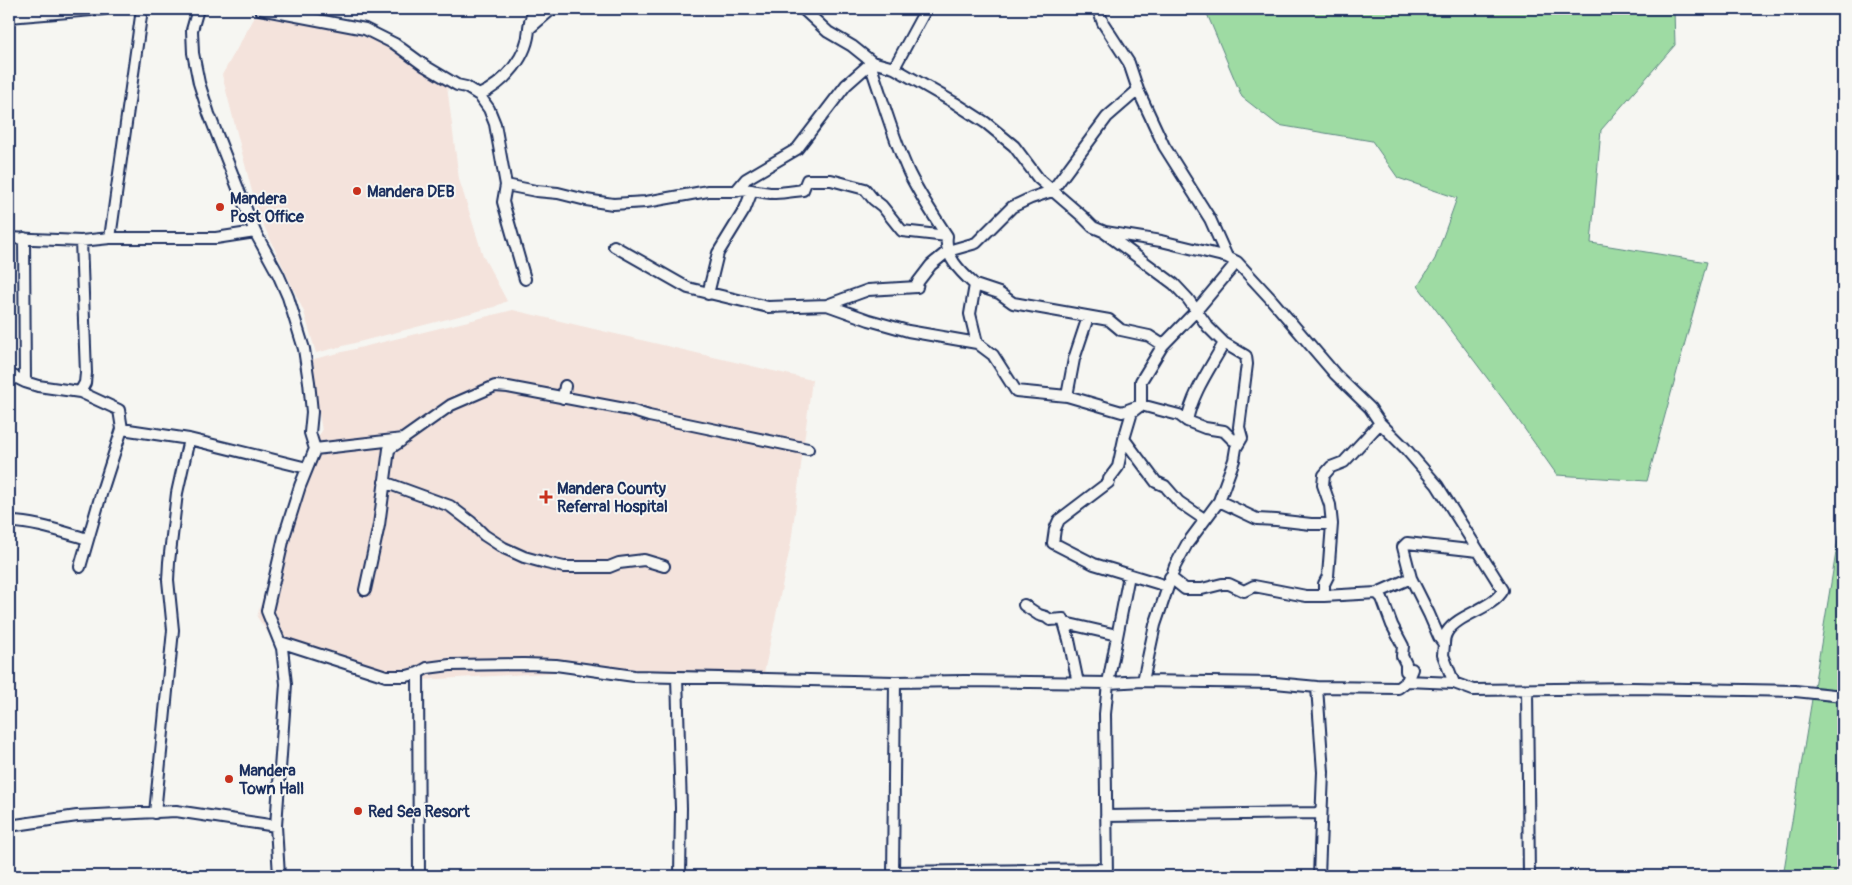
<svg xmlns="http://www.w3.org/2000/svg" width="1852" height="885" font-family="Pangolin,sans-serif">
  <style>
    .built { fill: #f4e3dc }
    .green { fill: #9edba3; stroke: #5c8580 }
    .lines { fill: none; stroke-linecap: round; stroke-linejoin: round }
    .minor-casing { stroke: #1b2f5e; stroke-width: 14 }
    .minor { stroke: #f6f6f2; stroke-width: 10 }
    .poi-dot { fill: #c8321e; stroke: #f6f6f2; stroke-width: 2 }
    .labels { text-anchor: middle; stroke-width: 4; stroke-linejoin: round; paint-order: stroke }
    .poi-label { font-size: 16px; font-weight: bold; fill: #1b2f5e; stroke: #f6f6f2; text-anchor: start }
  </style>
  <rect width="100%" height="100%" fill="#f6f6f2"/>
  <filter id="ink" filterUnits="userSpaceOnUse"><feTurbulence type="fractalNoise" baseFrequency=".02" numOctaves="2"/><feDisplacementMap in="SourceGraphic" scale="10" xChannelSelector="R" yChannelSelector="G"/><feConvolveMatrix kernelMatrix="1 2 1 2 8 2 1 2 1" color-interpolation-filters="sRGB"/></filter>
  <g filter="url(#ink)">
    <path class="built" d="M256,15L318,23L381,42L447,86L459,179L483,256L507,301L494,307L316,353L304,312L257,211L222,75Z
      M513,310L812,380L791,543L764,673L564,672L402,681L271,637L257,617L308,450L322,431L310,360Z"/>
    <path class="green" d="M1205,9H1674L1675,45L1601,130L1591,243L1707,262L1647,481L1557,475L1509,407L1418,286L1435,259L1457,198L1398,178L1372,141L1278,125L1242,97Z
      M1841,522H1843V876H1783Z"/>
    <g class="lines">
      <g class="minor-casing">
        <path id="minor" d="M198,9L192,30L193,53L199,83L209,114L255,232L278,274L288,297L304,349L309,382L312,412L310,433L315,449L300,486L284,537L267,611L282,648L286,684L276,826L279,876
          M260,9L365,29L395,44L425,66L457,85L466,87L479,95L489,109L495,124L506,185L503,202L525,279
          M803,9L828,32L852,46L872,62L894,68L955,103L986,123L1014,146L1038,178L1082,216L1093,227L1105,232L1161,241L1227,257L1237,262L1271,299L1335,374L1370,408L1380,423L1405,448L1437,485L1503,590C1493,609 1458,614 1447,632C1445,635 1444,640 1444,644
          M1098,9L1103,23L1129,63L1138,90L1164,146L1210,219L1227,257
          M9,17L104,9
          M530,28L552,9
          M870,64C883,100 893,138 909,173C920,195 933,215 947,236C944,257 961,272 975,285L970,314L977,343L993,355L1016,391L1067,396L1122,412L1141,405L1156,409L1179,415L1187,421L1205,428L1224,431L1233,440L1242,438
          M894,68L926,9
          M479,95C505,83 528,56 529,28C529,22 533,15 533,9
          M506,185L536,191L558,193L586,200L613,204L646,202L708,191H736L746,179L797,149L846,85L872,62
          M736,191C747,186 762,194 775,193C784,193 794,191 803,190L807,180H831L865,189L873,199L882,206L902,231L947,236
          M1105,233L1174,284L1188,299L1208,327L1224,343L1246,356L1247,364L1239,427L1242,438L1236,448L1234,460L1219,501L1187,544L1175,566L1155,625L1143,681
          M9,238L81,241L110,238H216L255,232
          M24,238L25,382
          M110,238L142,9
          M614,246L688,288L768,307L827,305L868,290L917,287L918,282L931,265L948,251L976,243L1012,207L1031,198L1052,191L1107,117L1138,90
          M975,285L999,293L1013,303L1109,320L1121,330L1149,336L1163,345
          M708,294L718,253L745,209L752,191
          M827,305L869,320L908,331L977,343
          M9,374L25,382L38,386L80,392L119,410L122,429L189,439L307,468
          M80,392L85,383L86,373L81,241
          M1067,396L1074,359L1088,317
          M563,398L565,386
          M1187,421C1192,393 1211,367 1224,343
          M1124,439L1118,467L1109,479V482L1059,520L1055,529L1053,543L1094,564L1167,586
          M315,449L403,439L451,405L495,386L508,387L630,410L649,416L808,449
          M384,482L450,506L471,522L484,535L504,548L524,557L546,563L564,567H609L619,563L644,560L664,566
          M1219,501L1257,519L1276,520L1311,524H1332
          M1204,519L1179,502L1165,486L1156,482L1124,439L1132,412L1141,405V381L1163,345L1196,311L1237,262
          M9,522C31,521 66,533 88,539
          M80,567L102,491L122,429
          M1170,577L1185,589H1202L1222,584H1229L1244,591L1254,586L1306,596H1324V584L1328,576L1332,524L1330,505L1323,485L1324,475L1331,467L1344,462L1380,423
          M1411,578L1403,547L1407,543L1478,551
          M365,590L379,525L389,449L401,441
          M1377,593L1382,598L1392,625L1403,646L1402,656L1406,664V671L1412,669L1407,681
          M1324,596L1377,593L1411,578L1429,614L1439,637L1444,644L1443,655L1454,683
          M1024,605L1039,615L1046,617L1050,620L1063,619L1069,640L1078,683
          M1065,623L1117,635
          M280,642L386,676H407L418,673L427,668L450,665L524,664L556,665L634,676L895,682L965,681L1108,683L1143,681L1275,683L1317,687L1398,688L1407,681L1454,683L1473,690L1632,688L1795,691L1843,696
          M418,673L419,876
          M677,677L681,808L680,876
          M1317,687L1323,772L1319,876
          M1527,690L1529,876
          M155,813L173,630L168,580L169,562L177,493L189,439
          M1106,816L1321,813
          M9,826L77,816L176,811L276,826
          M893,872L1107,869
          M893,876L895,682
          M1107,876L1105,714L1108,683L1129,575"/>
      </g>
      <use href="#minor" class="minor"/>
    </g>
  </g>
  <g class="poi-dot">
    <circle cx="357" cy="191" r="5"/>
    <circle cx="220" cy="207" r="5"/>
    <path d="M543.5 489.5h5v5h5v5h-5v5h-5v-5h-5v-5h5z"/>
    <circle cx="229" cy="779" r="5"/>
    <circle cx="358" cy="811" r="5"/>
  </g>
  <g class="labels">
    <g class="poi-label">
      <text x="367" y="197">Mandera DEB</text>
      <text x="230" y="204">Mandera<tspan x="230" dy="18">Post Office</tspan></text>
      <text x="557" y="494">Mandera County<tspan x="557" dy="18">Referral Hospital</tspan></text>
      <text x="239" y="776">Mandera<tspan x="239" dy="18">Town Hall</tspan></text>
      <text x="368" y="817">Red Sea Resort</text>
    </g>
  </g>
  <rect width="1852" height="885" fill="none" stroke="#f6f6f2" stroke-width="30"/>
  <rect x="15" y="15" width="1822" height="855" fill="none" stroke="#1b2f5e" stroke-width="2" filter="url(#ink)"/>
</svg>
